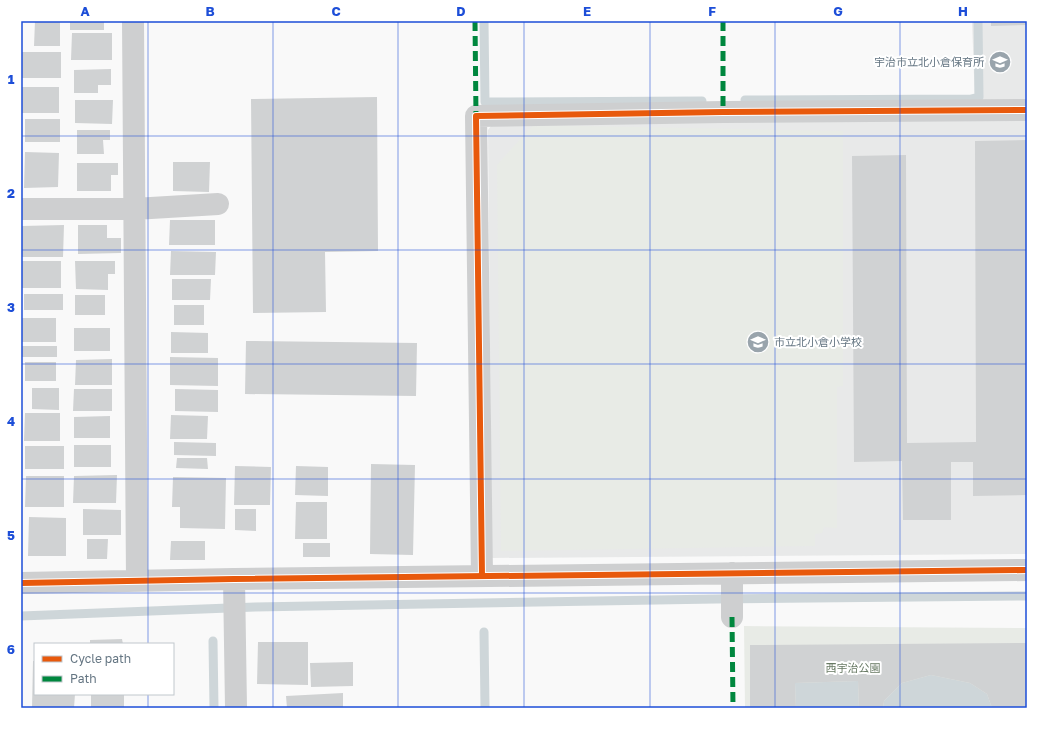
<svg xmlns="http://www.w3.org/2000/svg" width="1048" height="729" font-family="'Golos Text','Noto Sans JP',sans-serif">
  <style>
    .built { fill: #e8e9e9 }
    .green { fill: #e8ebe6 }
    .water { fill: #ced6d9 }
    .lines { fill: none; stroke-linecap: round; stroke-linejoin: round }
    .stream { stroke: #ced6d9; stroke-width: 9 }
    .building { fill: #d0d2d3 }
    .street { stroke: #cecfd0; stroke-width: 22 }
    .quiet { stroke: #00873e; stroke-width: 5; stroke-dasharray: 10 5; stroke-linecap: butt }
    .cycleway-casing { stroke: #fff; stroke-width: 8 }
    .cycleway { stroke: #e8590c; stroke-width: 6 }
    .grid { fill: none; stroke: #1d4ed8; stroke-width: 1; stroke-opacity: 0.55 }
    .labels { text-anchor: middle; stroke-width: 4; stroke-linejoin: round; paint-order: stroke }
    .poi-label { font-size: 11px; fill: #657683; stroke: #fff; text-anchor: end }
    .park-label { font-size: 11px; fill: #687a64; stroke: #fff }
    .neatline { fill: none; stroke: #1d4ed8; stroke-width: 1.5 }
    .grid-label { font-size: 13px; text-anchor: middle; font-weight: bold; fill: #1d4ed8 }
  </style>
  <rect width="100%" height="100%" fill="#f9f9f9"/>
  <path class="built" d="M972,21H1027V103L975,104Z
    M1027,118V554L492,558L488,130L494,122Z"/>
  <path class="green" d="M533,125L843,131V386L837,387V528L824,527L822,533L815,534V546L501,551L497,165Z
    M744,626L1027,628V708H745Z"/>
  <path class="water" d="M931,675L970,683L987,694L992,708H883L884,701L902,683Z
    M858,681L859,708H796L795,683Z"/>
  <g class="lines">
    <path class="stream" d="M484,21L485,102L702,101
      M745,100L971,99L979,97L978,21
      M21,616L255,607L716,599L1027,596
      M484,632L485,708
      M213,641L214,708"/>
  </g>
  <path class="building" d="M35,21H60V46H34Z
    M70,21H104V30H70Z
    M991,21H1027V25L991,26Z
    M72,33H112V60H71Z
    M21,52H61V78H21Z
    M111,69V85H98V93H74V70Z
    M22,87H59V113H22Z
    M377,97L378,251L325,252L326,312L253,313L251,99Z
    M75,100H113L112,124L75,123Z
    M25,119H60V142H25Z
    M77,130H110V140H103L104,154H77Z
    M1027,140V495L973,496V462H951V520H903L902,461L854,462L852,156L906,155L907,443L976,442L975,141Z
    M25,152L59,153L58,187L24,188Z
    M173,162H210L209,192L173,191Z
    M77,163H118V175H111V191H77Z
    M170,220H215V245H169Z
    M64,225L63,257H22V226Z
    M78,225H107V238H121V253L78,254Z
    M171,251L216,252L215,275H170Z
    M21,261H61V288H21Z
    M75,261H115V274H108V290L76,289Z
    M172,279H211L210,300H172Z
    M24,294H63V310H24Z
    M75,295H105V315H75Z
    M174,305H204V325H174Z
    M21,318H56V342H21Z
    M74,328H110V351H74Z
    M171,332L208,333V353H171Z
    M246,341L417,343L416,396L245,394Z
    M22,346H57V357H22Z
    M170,357L218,358V386L170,385Z
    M112,359V385H75L76,360Z
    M25,362H56V381H25Z
    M32,388H59V410L32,409Z
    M74,389H112V411H73Z
    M175,389L218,390V412L175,411Z
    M25,413H60V441H24Z
    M171,415L208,416L207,439H170Z
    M110,416V438H74V417Z
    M174,442L216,443V456L174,455Z
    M74,445H111V467H74Z
    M25,446H64V469H25Z
    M177,458H207L208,469L176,468Z
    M371,464L415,465L413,555L370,554Z
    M235,466L271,467L270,505H234Z
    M296,466L328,467V496L295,495Z
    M117,475L116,503H73L74,476Z
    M26,476H64V507H25Z
    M173,477L226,478L225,529L180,528V507H172Z
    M296,502H327V539H295Z
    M83,509L121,510V535H83Z
    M235,509H256V531L235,530Z
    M29,517L66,518V556H28Z
    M87,539H108L107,559H87Z
    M171,541H205V560H170Z
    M303,543H330V557H303Z
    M122,639L123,644H90V640Z
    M258,642H308V685L257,684Z
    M1027,643V708H992L987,694L970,683L931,675L902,683L884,701L883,708H859L858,681L795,683L796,708H750V645Z
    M33,661H35V694H75L74,708H32Z
    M353,662V686L311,687L310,663Z
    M343,693V708H287L286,696Z
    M91,694H124V708H91Z"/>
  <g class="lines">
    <path class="street" d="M133,21L137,580
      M21,209H134L218,204
      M482,576L476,116L723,112L1027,110
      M234,579L236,708
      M21,583L234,579L1027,570
      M732,617V573"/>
    <path class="quiet" d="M475,21L476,116
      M723,21V112
      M732,617L733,708"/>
    <g class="cycleway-casing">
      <path id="cycleway" d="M482,576L476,116L723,112L1027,110
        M21,583L234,579L1027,570"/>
    </g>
    <use href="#cycleway" class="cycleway"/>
  </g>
  <path class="grid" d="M148,21V644M273,21V708M398,21V708M524,21V708M650,21V708M775,21V708M900,21V708M21,136H1027M21,250H1027M21,364H1027M21,479H1027M21,593H1027M148,694V708"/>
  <defs>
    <g id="school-disc" transform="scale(1.15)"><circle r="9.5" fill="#99a4ac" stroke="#fff"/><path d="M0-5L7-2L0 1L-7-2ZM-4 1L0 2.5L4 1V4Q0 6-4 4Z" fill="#fff"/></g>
  </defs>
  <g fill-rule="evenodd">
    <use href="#school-disc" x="1000" y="62"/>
    <use href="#school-disc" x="758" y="342"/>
  </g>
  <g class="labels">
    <g class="poi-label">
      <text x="984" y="66">宇治市立北小倉保育所</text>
      <text x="774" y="346" text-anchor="start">市立北小倉小学校</text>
    </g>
    <g class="park-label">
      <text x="853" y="672">西宇治公園</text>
    </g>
  </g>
  <rect width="1048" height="729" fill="none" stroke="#ffffff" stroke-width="44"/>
  <rect x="34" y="643" width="140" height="52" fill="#ffffff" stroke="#c1c8cd"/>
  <rect x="42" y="656" width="20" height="6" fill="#e8590c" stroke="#c1c8cd"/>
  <text x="70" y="663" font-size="12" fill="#657683">Cycle path</text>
  <rect x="42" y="676" width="20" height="6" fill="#00873e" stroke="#c1c8cd"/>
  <text x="70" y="683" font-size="12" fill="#657683">Path</text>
  <rect x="22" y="22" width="1004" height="685" class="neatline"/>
  <g class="grid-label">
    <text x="85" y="16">A</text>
    <text x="210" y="16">B</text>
    <text x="336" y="16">C</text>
    <text x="461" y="16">D</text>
    <text x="587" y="16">E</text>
    <text x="712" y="16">F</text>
    <text x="838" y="16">G</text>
    <text x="963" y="16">H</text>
    <text x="11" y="84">1</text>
    <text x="11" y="198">2</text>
    <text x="11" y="312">3</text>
    <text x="11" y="426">4</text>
    <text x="11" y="540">5</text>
    <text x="11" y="654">6</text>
  </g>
</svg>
